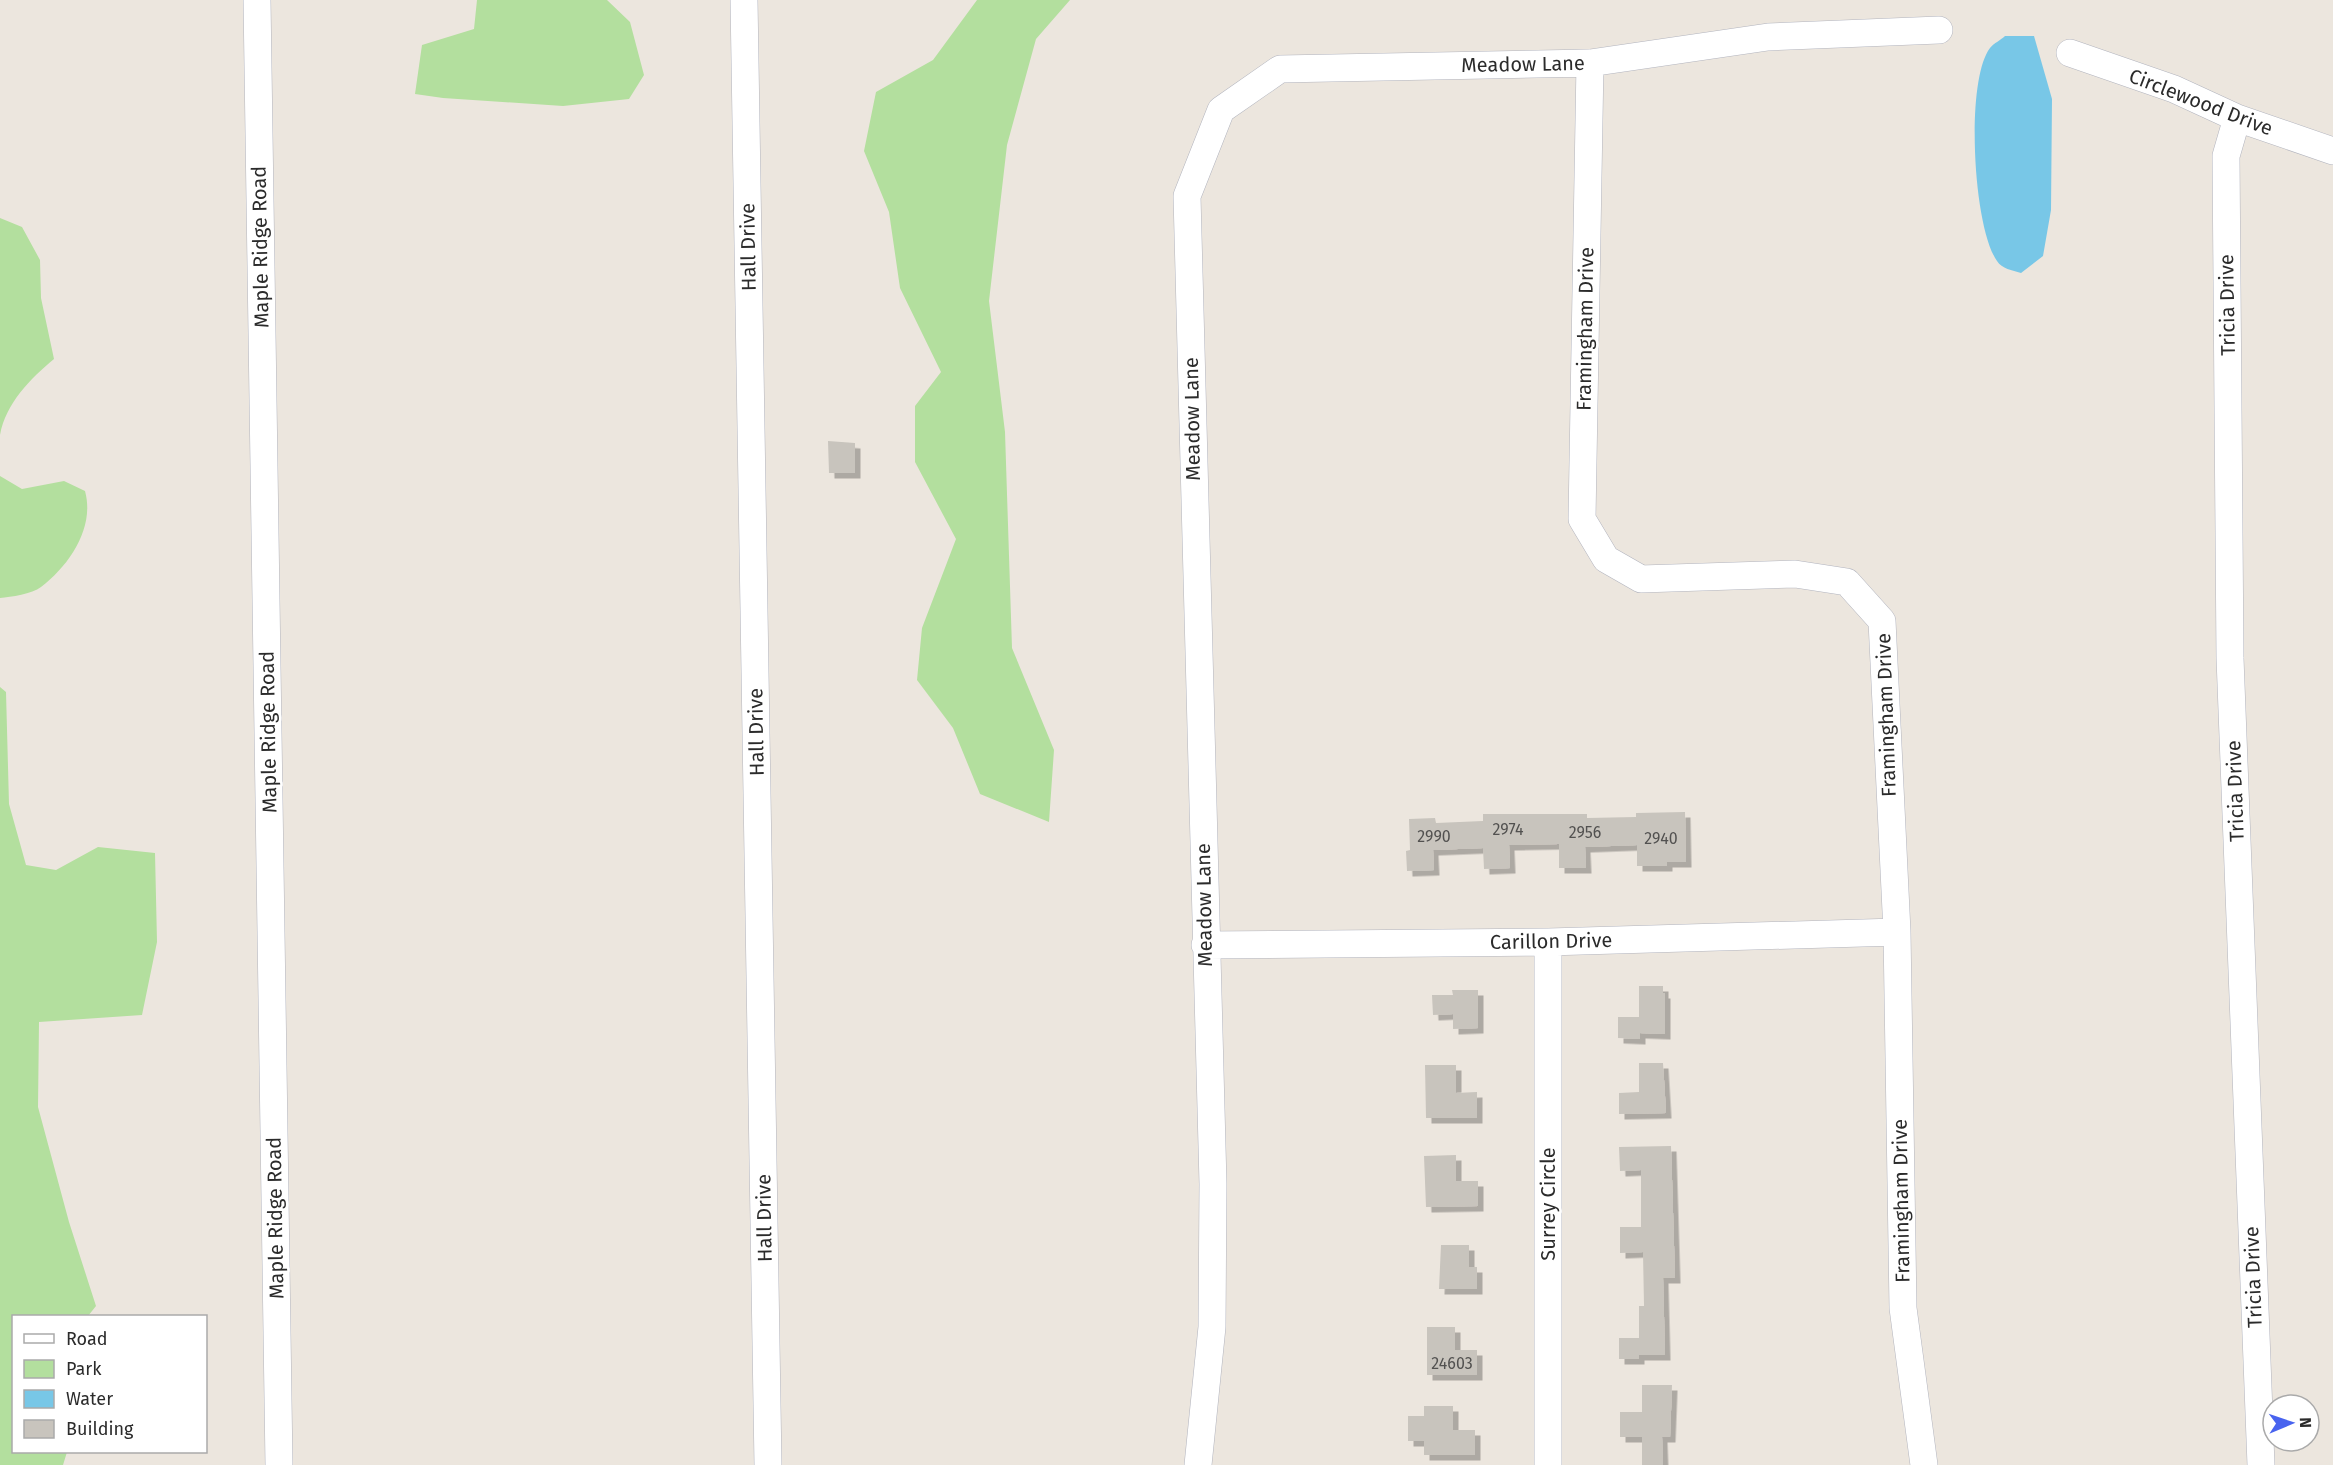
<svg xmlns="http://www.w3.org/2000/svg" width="2333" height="1465" font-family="'Fira Sans',sans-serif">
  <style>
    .green { fill: #b3df9e }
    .water { fill: #78c7e7 }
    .building { fill: #c8c4bd; filter: url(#shadow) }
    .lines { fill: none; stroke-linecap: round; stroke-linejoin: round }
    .minor-casing { stroke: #b2b4be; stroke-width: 28 }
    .minor { stroke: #fff; stroke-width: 27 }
    .labels { text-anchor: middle; stroke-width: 5; stroke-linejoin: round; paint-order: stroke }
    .number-label { font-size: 16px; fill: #525150 }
    .street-label { font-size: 20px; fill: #2b2b2b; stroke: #fff }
  </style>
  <defs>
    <filter id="shadow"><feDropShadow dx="5.5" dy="5.5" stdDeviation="0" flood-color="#0004"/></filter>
  </defs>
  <rect width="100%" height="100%" fill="#ece6de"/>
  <path class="green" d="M477,0H607L630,22L644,75L629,99L563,106L443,98L415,94L422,45L474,29Z
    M977,0H1070L1036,39L1007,145L989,301L1005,432L1012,648L1054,750L1049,822L980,794L953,728L917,680L922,628L956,539L915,462V406L941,372L900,288L889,212L864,151L876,92L933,60Z
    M0,218L22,227L40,260L41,298L54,359C30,379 6,403 0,435Z
    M0,476L22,489L64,481L85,491C95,527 70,565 41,587C32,594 11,597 0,598Z
    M0,687L6,692L9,804L26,865L56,870L98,847L155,853L157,942L142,1015L39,1022L38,1107L69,1222L96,1306L88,1316H14V1452H67L63,1465H0Z"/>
  <path class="water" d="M2005,36H2034L2052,99L2051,210L2043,256L2021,273C2012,270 2002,269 1997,261C1973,227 1965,81 1990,48C1994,43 2001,40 2005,36Z"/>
  <path class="building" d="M828,441L855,443V473H829Z
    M1685,812L1686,862H1667V866H1637V845L1585,847L1586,868H1559V844L1509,845L1510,868L1484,869L1483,848L1433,850L1434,870L1407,871L1406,851L1410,850L1409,819L1435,818L1436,823L1483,821V814H1587V818L1636,817V813Z
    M1639,986H1663V993H1665V1034L1640,1033V1039L1618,1038V1017H1639Z
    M1452,990H1478V1028L1453,1029V1014L1433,1015L1432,995H1453Z
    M1639,1063H1663L1666,1113L1619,1114V1093L1639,1092Z
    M1425,1065H1456V1093L1477,1092V1118H1426Z
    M1671,1146L1675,1278H1663L1665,1355H1639V1359H1619V1338H1639V1306H1644L1643,1252L1620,1253V1227H1641V1170L1620,1171L1619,1147Z
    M1456,1155V1181H1478V1206L1426,1207L1424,1156Z
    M1441,1245H1469V1267H1477V1289H1439Z
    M1427,1327H1455V1350H1477V1375H1427Z
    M1642,1385H1672L1670,1437H1662L1663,1465H1642V1437H1620V1412H1642Z
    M1424,1406H1453V1430H1475V1455H1424V1441H1408V1416H1424Z"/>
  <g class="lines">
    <g class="minor-casing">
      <path id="minor" d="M257,0L279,1465
        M744,0L768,1465
        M2070,53L2174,89L2237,118L2333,151
        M1590,63L1582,519L1606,559L1641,579L1795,574L1847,582L1882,621L1897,932L1903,1308L1924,1465
        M2237,118L2226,156L2230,658L2261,1465
        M1205,945L1548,942L1897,932
        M1198,1465L1212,1327L1213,1184L1187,196L1221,110L1280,69L1590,63L1768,37L1939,30
        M1548,1465V942"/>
    </g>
    <use href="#minor" class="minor"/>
  </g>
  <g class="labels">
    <g class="number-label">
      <text x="1508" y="835">2974</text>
      <text x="1585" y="838">2956</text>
      <text x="1434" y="842">2990</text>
      <text x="1661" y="844">2940</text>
      <text x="1452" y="1369">24603</text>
    </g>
    <g class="street-label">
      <text transform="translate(1523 64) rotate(-1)" y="7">Meadow Lane</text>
      <text transform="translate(2201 102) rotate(21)" y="7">Circlewood Drive</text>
      <text transform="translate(260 247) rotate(-91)" y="7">Maple Ridge Road</text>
      <text transform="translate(748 247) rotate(-91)" y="7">Hall Drive</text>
      <text transform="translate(2227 305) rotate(-91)" y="7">Tricia Drive</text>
      <text transform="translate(1585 329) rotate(-89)" y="7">Framingham Drive</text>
      <text transform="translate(1192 419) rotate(-91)" y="7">Meadow Lane</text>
      <text transform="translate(1886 715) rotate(-92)" y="7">Framingham Drive</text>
      <text transform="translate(268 732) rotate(-91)" y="7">Maple Ridge Road</text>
      <text transform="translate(756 732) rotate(-91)" y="7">Hall Drive</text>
      <text transform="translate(2235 791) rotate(-92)" y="7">Tricia Drive</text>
      <text transform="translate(1204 905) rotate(-91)" y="7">Meadow Lane</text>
      <text transform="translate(1551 941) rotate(-1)" y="7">Carillon Drive</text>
      <text transform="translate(1901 1201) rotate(-91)" y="7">Framingham Drive</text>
      <text transform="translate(1548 1204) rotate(-90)" y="7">Surrey Circle</text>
      <text transform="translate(275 1218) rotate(-91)" y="7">Maple Ridge Road</text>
      <text transform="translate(764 1218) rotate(-91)" y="7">Hall Drive</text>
      <text transform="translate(2253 1277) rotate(-92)" y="7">Tricia Drive</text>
    </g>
  </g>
  <rect x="12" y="1315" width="195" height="138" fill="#ffffff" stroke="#aaaaaa" stroke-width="1.5"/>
  <rect x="24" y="1334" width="30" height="9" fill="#ffffff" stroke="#aaaaaa" stroke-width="1.5"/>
  <text x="66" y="1345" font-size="18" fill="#2b2b2b">Road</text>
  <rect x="24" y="1360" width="30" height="18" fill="#b3df9e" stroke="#aaaaaa" stroke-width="1.5"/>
  <text x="66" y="1375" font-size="18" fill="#2b2b2b">Park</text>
  <rect x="24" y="1390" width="30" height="18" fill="#78c7e7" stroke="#aaaaaa" stroke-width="1.5"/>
  <text x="66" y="1405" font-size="18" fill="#2b2b2b">Water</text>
  <rect x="24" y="1420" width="30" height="18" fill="#c8c4bd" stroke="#aaaaaa" stroke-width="1.5"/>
  <text x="66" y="1435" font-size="18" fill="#2b2b2b">Building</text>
  <g transform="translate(2291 1423) rotate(88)"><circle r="28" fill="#ffffff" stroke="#aaaaaa" stroke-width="1.5"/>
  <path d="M0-4.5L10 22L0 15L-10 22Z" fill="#4863ef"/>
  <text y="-9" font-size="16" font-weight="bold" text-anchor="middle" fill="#2b2b2b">N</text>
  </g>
</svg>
